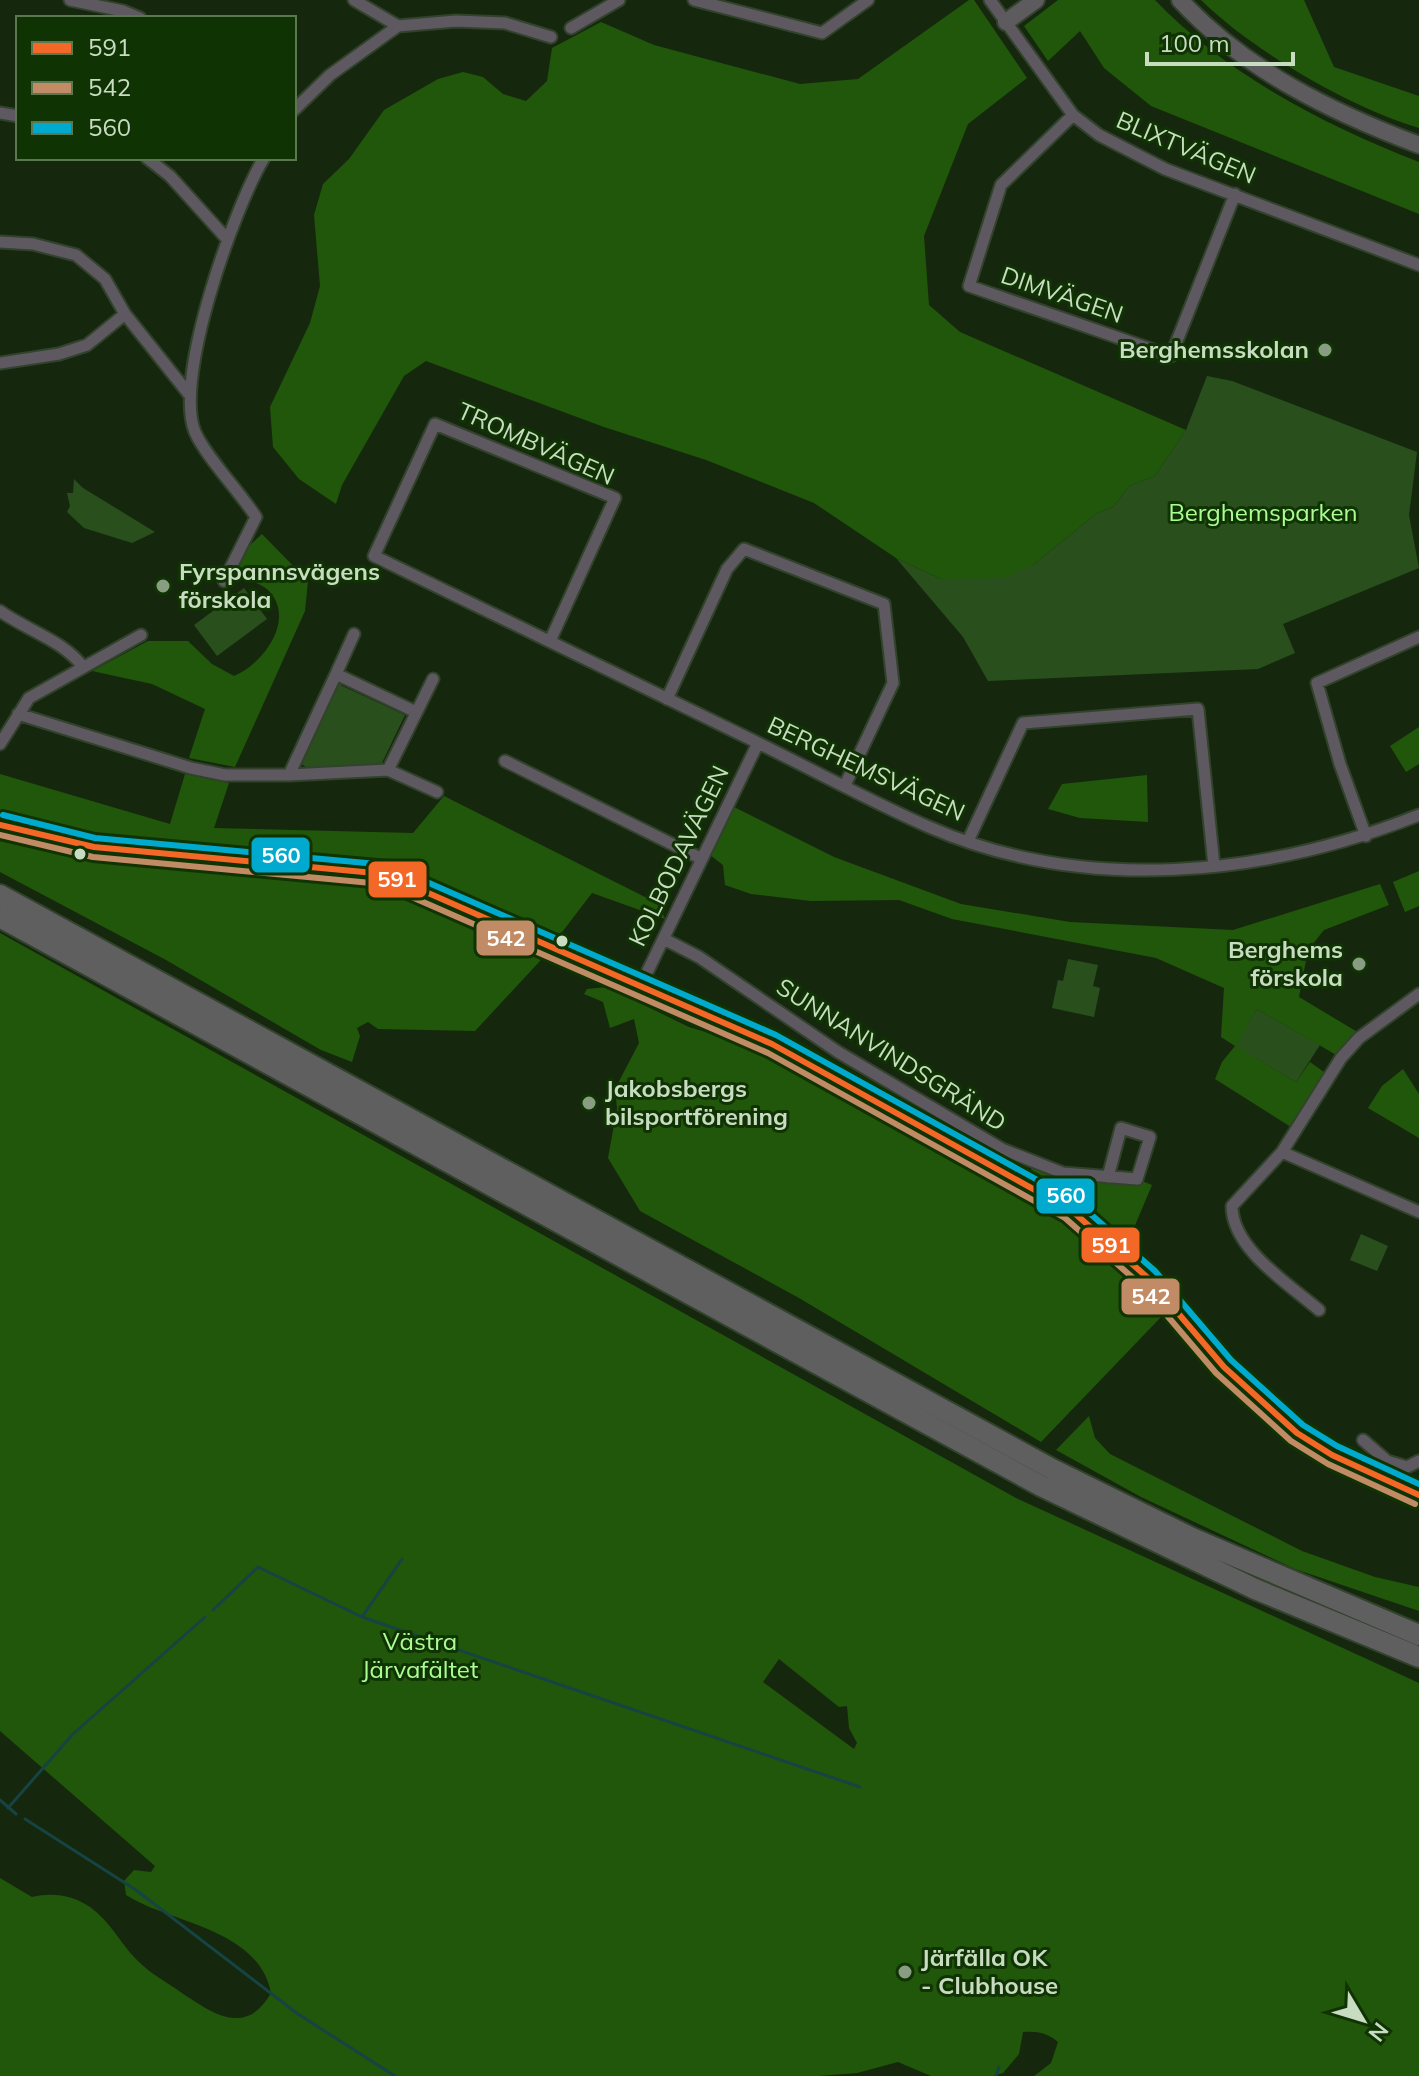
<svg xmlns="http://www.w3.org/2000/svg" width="1419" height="2076" font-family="Mulish,sans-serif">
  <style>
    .green { fill: #294f1d }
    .forest { fill: #21570a; fill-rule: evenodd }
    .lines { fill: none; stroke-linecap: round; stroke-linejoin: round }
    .stream { stroke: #164343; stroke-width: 3 }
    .street-casing { stroke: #32422d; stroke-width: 15 }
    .secondary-casing { stroke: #32422d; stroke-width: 20 }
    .highway-casing { stroke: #32422d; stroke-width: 24 }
    .street { stroke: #5e5960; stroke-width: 11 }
    .secondary { stroke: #5e5b5e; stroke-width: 16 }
    .highway { stroke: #605f60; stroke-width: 20 }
    .bus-1-casing { stroke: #103303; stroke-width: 12 }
    .bus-2-casing { stroke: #103303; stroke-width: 12 }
    .bus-3-casing { stroke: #103303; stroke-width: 12 }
    .bus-1 { stroke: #f36827; stroke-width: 6 }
    .bus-2 { stroke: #c18c65; stroke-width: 6 }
    .bus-3 { stroke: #00a9ce; stroke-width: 6 }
    .poi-dot { fill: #899d83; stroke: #103303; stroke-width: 3 }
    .bus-dot { fill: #c8dcc2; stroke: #103303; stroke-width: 3 }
    .labels { text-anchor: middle; stroke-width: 6; stroke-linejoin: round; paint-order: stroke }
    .street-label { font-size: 24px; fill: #c8dcc2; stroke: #103303 }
    .poi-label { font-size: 24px; font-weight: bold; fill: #c8dcc2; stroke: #103303; text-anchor: start }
    .park-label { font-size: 24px; fill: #acfc94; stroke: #103303 }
    .line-badge { stroke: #103303; stroke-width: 3 }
    .badge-label { font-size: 22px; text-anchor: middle; font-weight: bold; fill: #fff }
  </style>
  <rect width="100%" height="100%" fill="#15280e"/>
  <path class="green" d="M1207,376L1232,381L1417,452L1409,515L1419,568L1283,624L1295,653L1258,669L988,681L963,637L896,558L941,579L1033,565L1097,513L1114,506L1129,486L1155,476L1186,430Z
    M74,479L83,488L155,532L132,543L84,528L67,512L70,506L67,493H73Z
    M244,588L267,619L217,656L194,625Z
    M338,684L405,715L380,767L311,770L301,764Z
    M1068,959L1098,965L1093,986L1100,988L1094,1017L1052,1008L1058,980L1063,981Z
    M1257,1009L1320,1045L1296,1082L1235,1046Z
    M1361,1234L1388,1246L1377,1271L1350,1260Z"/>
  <path class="forest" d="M969,0H974L1027,78L968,124L924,236L929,305L960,332L1186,430L1155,476L1129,486L1114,506L1097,513L1033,565L1003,578L941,579L896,558L814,503L706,460L604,427L426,361L404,376L342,485L336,504L299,479L273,447L270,407L310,323L320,286L314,215L323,184L349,159L384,110L438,79L463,72L483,77L503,94L526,101L547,81L552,48L601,22L654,45L800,84L858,79Z
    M1058,0H1155C1227,75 1324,125 1419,162V214L1151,106L1104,68L1080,31L1048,61L1024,26Z
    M1201,0H1304L1334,67L1419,96V128C1349,107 1253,51 1201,0Z
    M262,534L308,581L305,611L235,767L189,758L205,709L152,684L92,671L148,641H188L212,664L234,676C263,664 297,619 268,590C257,581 247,582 239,568L242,552Z
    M1419,727V764L1406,772L1390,746Z
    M0,774L170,824L185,774L229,783L214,828L413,833L444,796L659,904L665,919L592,893L540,961L475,1031L378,1029L368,1022L357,1028L360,1036L352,1062L321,1050L166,960L0,872Z
    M1147,775L1148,822L1080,818L1048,809L1062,784Z
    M734,807L834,857L961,904L1070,922L1233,930L1380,884L1389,905L1324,930L1308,950L1299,997L1359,1033L1338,1056L1257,1009L1236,1046L1296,1082L1310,1062L1328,1075L1294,1129L1215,1079L1222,1062L1235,1046L1221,1037L1224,988L1156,958L952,919L899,900L811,901L751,894L725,885L723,865L710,855Z
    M1419,871V906L1405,912L1393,882Z
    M0,933L1016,1498L1419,1683V2076H1034L1051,2063L1058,2042C1047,2033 1038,2031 1023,2032L1019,2054L1003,2073L993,2076H931L898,2062L857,2073L818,2076H0V1878L32,1897C52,1892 73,1895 90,1907C111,1922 121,1945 139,1962C150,1973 166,1982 179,1991C212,2013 245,2038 271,1993C259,1928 169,1923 126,1895L124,1881L134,1870L151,1872L155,1866L0,1731ZM779,1659L839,1707L847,1706L849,1728L857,1743L854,1749L763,1682Z
    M607,987L689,1027L770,1051L862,1099L1059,1216L1142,1287L1163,1315L1041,1442L799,1298L640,1211L608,1158L617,1108L615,1089L639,1043L634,1019L610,1028L603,1002L584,994L587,989Z
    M1403,1069L1419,1094V1138L1368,1108L1382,1086Z
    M1034,1162L1063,1173L1137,1179L1152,1185L1128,1242L1092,1210L1030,1173Z
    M1089,1416L1095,1438L1110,1454L1302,1551L1375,1577L1419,1587V1611L1295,1569L1141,1497L1056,1450Z"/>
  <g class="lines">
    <path class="stream" d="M213,1610L258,1567L362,1617L402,1559
      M362,1617L860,1787
      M0,1800L16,1814
      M8,1808L73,1734L205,1617
      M25,1819L136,1890L298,2014L395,2076
      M996,2076L999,2067"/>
    <g class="street-casing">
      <path id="street" d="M70,0L123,11L140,18
        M354,0L398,26L456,21L505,23L551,37
        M694,0L822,33L868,0
        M990,0L1073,115L1099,135L1165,169L1419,265
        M571,28L619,0
        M294,110L330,75L398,26
        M0,113L18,116
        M1073,115L1001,185L969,286L1171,356L1235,194
        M147,158L170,176L227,239
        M0,242L33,244L76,255L105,279L125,314L188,393
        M0,363L59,354L87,345L125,314
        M224,581L256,517C240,492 206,457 195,432C173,379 234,208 264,158
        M0,611C28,631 63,640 83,667
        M550,641L615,498L435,424L374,556C498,616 621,677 744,736C806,766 867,800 929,827C1085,895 1266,876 1419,815
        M336,674L354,634
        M667,699L727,569L744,549L884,604L893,683L845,785
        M416,712L336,674L289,775L388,770L433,679
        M18,714L191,768L225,775H289
        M0,744L29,698L141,635
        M505,761L702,859
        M388,770L437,792
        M1366,836L1340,764L1317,683L1419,637
        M968,841L1023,723L1198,709L1214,866
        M664,939L699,957L838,1052L1002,1149L1063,1173L1137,1179L1150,1137L1121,1128L1108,1177
        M640,987L758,743
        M1282,1152L1419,1212
        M1319,1310C1289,1284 1232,1249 1232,1206L1282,1152L1341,1058L1359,1038L1419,994
        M1363,1440L1387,1461L1407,1467L1419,1461"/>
    </g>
    <g class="secondary-casing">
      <path id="secondary" d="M1180,0C1245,70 1331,112 1419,145
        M1006,22L1036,0
        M0,825C122,867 258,853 385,874L772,1044L1008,1172L1071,1210L1116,1249L1148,1278L1224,1367L1297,1433L1332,1455L1419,1495"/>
    </g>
    <g class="highway-casing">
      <path id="highway" d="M0,895L1052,1469L1192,1538L1419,1635
        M0,917L1041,1486L1255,1589L1419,1657"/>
    </g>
    <use href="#street" class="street"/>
    <use href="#secondary" class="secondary"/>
    <use href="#highway" class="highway"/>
    <g class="bus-1-casing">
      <path id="bus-1" d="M0,825L94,847L385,874L772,1044L1071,1210L1148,1278L1224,1367L1297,1433L1332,1455L1419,1495"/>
    </g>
    <g class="bus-2-casing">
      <path id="bus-2" d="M0,835L93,857L382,884L768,1053L1065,1218L1141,1285L1216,1373L1291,1441L1328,1464L1415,1504"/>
    </g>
    <g class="bus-3-casing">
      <path id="bus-3" d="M3,815L95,838L388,865L776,1035L1077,1202L1155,1271L1231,1360L1303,1425L1337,1446L1419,1484"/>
    </g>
    <use href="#bus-1" class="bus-1"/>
    <use href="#bus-2" class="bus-2"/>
    <use href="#bus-3" class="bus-3"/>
  </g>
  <g class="poi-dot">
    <circle cx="1325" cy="350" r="8"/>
    <circle cx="163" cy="586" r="8"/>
    <circle cx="1359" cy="964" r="8"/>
    <circle cx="589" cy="1103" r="8"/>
    <circle cx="905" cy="1972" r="8"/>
  </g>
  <g class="bus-dot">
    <circle cx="80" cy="854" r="7"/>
    <circle cx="562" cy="941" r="7"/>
  </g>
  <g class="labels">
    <g class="street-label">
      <text transform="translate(1186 148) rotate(23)" y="8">BLIXTVÄGEN</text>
      <text transform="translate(1062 295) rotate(19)" y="8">DIMVÄGEN</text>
      <text transform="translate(536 444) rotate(24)" y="8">TROMBVÄGEN</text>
      <text transform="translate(866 769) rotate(25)" y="8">BERGHEMSVÄGEN</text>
      <text transform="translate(679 856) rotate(-64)" y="8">KOLBODAVÄGEN</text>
      <text transform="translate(891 1055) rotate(32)" y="8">SUNNANVINDSGRÄND</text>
    </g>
    <g class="poi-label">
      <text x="1309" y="358" text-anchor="end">Berghemsskolan</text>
      <text x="179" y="580">Fyrspannsvägens<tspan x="179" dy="28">förskola</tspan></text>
      <text x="1343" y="958" text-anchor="end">Berghems<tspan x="1343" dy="28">förskola</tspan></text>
      <text x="605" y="1097">Jakobsbergs<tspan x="605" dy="28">bilsportförening</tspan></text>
      <text x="921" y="1966">Järfälla OK<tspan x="921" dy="28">- Clubhouse</tspan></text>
    </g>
    <g class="park-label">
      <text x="1263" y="521">Berghemsparken</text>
      <text x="420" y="1650">Västra<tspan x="420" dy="28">Järvafältet</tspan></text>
    </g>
  </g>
  <g class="line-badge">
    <rect x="250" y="836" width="61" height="38" rx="8" fill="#00a9ce"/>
    <rect x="367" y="860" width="61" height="39" rx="8" fill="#f36827"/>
    <rect x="475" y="919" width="61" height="38" rx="8" fill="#c18c65"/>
    <rect x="1035" y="1177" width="61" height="38" rx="8" fill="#00a9ce"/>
    <rect x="1080" y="1226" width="61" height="38" rx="8" fill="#f36827"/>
    <rect x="1120" y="1277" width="61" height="39" rx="8" fill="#c18c65"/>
  </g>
  <g class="badge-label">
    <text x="281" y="863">560</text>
    <text x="397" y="887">591</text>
    <text x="506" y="946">542</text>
    <text x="1066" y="1203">560</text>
    <text x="1111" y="1253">591</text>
    <text x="1151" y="1304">542</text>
  </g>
  <rect x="16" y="16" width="280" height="144" fill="#103303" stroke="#5a774f" stroke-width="2"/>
  <rect x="32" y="42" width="40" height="12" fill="#f36827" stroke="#5a774f" stroke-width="2"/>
  <text x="88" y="56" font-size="24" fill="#c8dcc2">591</text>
  <rect x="32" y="82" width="40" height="12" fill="#c18c65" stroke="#5a774f" stroke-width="2"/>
  <text x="88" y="96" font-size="24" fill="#c8dcc2">542</text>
  <rect x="32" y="122" width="40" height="12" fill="#00a9ce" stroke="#5a774f" stroke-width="2"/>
  <text x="88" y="136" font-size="24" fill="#c8dcc2">560</text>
  <g transform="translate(1363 2020) rotate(128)" stroke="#103303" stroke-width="6" paint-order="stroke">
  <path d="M0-6L14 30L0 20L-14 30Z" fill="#c8dcc2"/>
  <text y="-12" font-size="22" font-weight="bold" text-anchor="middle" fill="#c8dcc2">N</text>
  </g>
  <path d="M1147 52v12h146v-12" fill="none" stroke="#c8dcc2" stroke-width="4"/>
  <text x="1159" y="52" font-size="24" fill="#c8dcc2" stroke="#103303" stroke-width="6" paint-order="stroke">100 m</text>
</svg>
